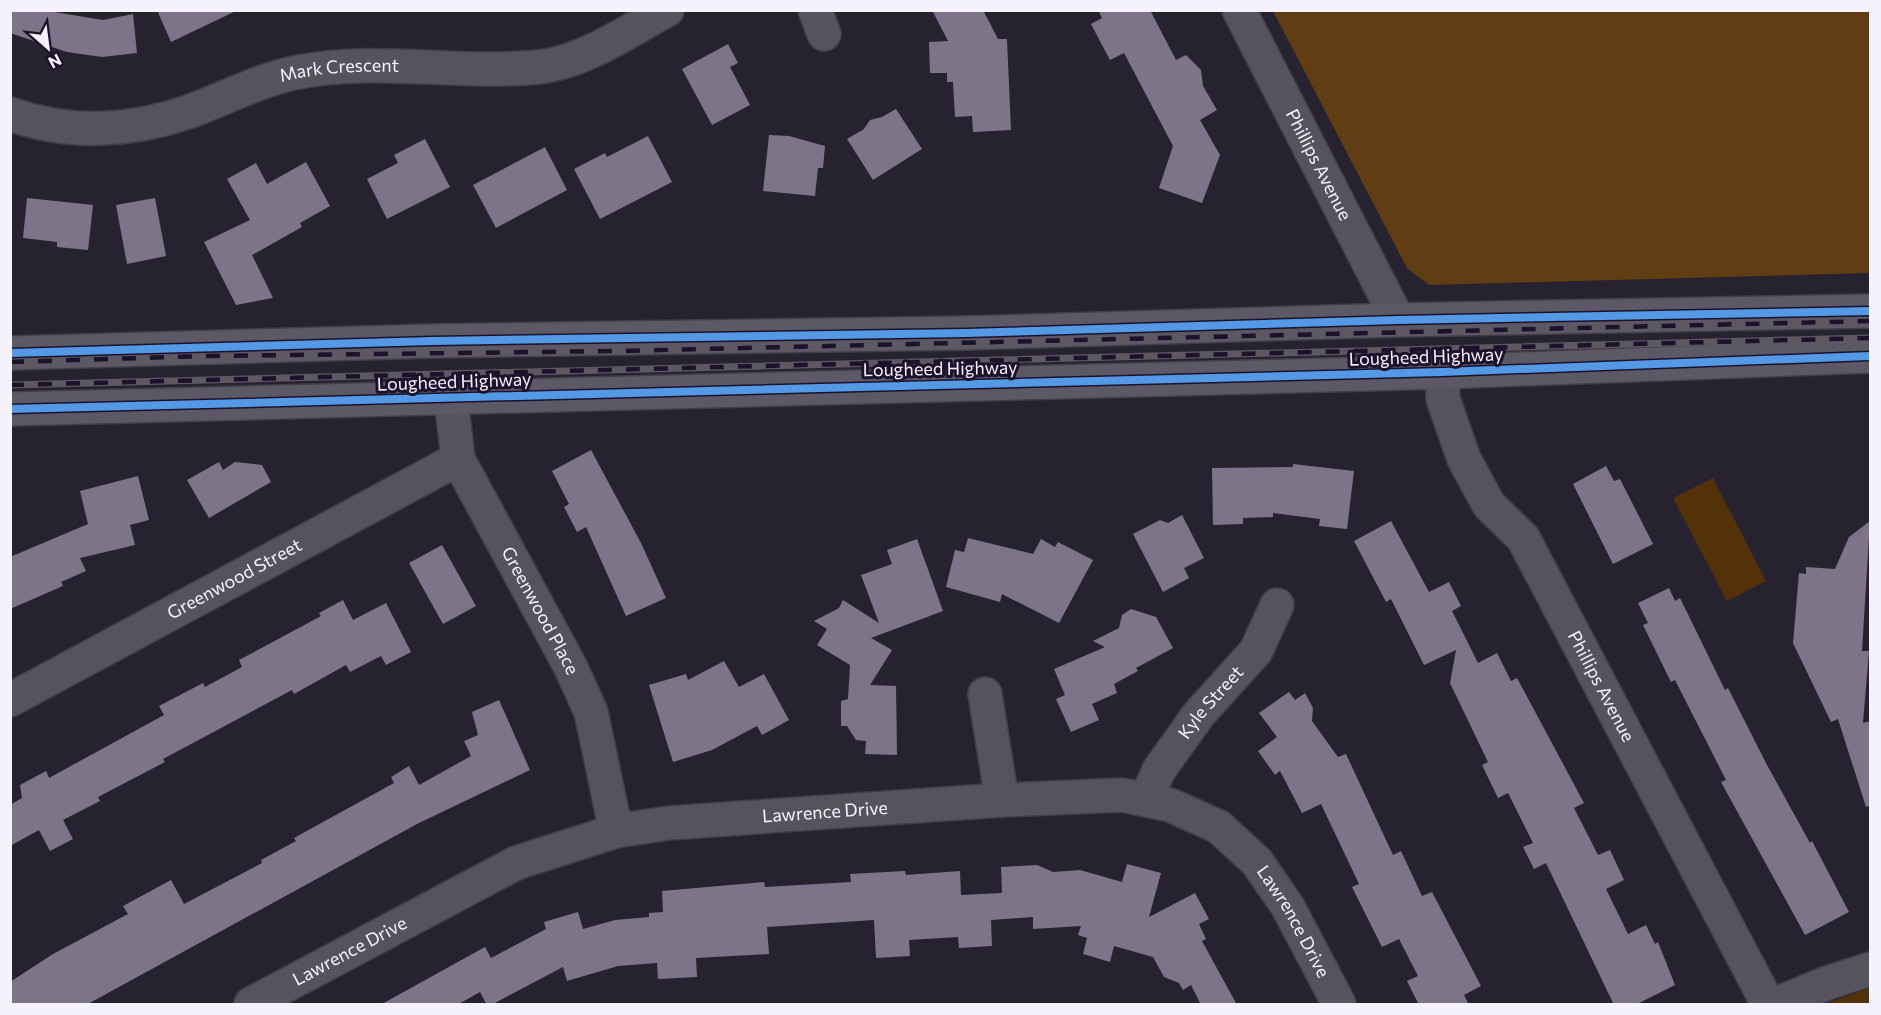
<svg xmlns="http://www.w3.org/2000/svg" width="1881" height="1015" font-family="Commissioner,sans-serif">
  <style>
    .green { fill: #53320a }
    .forest { fill: #603d12 }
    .building { fill: #7c7589 }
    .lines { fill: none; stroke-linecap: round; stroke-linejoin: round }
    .minor-casing { stroke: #413e49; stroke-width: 36 }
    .major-casing { stroke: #413e49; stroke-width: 36 }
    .minor { stroke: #56535d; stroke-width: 33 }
    .major { stroke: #5d5866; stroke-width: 33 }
    .rail-casing { stroke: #5d5963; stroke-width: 7 }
    .rail { stroke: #1c122b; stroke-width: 4.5; stroke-dasharray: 14; stroke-linecap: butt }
    .cycleway-casing { stroke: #1c122b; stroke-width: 11 }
    .cycleway { stroke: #5399e6; stroke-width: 8 }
    .labels { text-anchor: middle; stroke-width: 6; stroke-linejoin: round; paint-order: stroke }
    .street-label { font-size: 18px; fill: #f5f2fd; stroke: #1c122b }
  </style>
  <rect width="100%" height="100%" fill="#272230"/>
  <path class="green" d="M1713,478L1766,581L1727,601L1673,498Z
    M1870,988V1004H1824Z"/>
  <path class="forest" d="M1273,11H1870V273L1429,285L1407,268Z"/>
  <path class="building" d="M10,10H42L103,20L133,14L137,53L102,57L67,52L10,33Z
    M157,10H238L171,42Z
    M932,10H983L998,39H1007L1011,130L973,132L972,116L955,117L953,82H947V73H930L929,42L948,41Z
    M1098,10H1150L1176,60L1186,55L1201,70L1203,86L1217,110L1200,120L1220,155L1202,203L1159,188L1173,146L1124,53L1110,60L1091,24L1102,18Z
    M728,44L738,63L730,67L750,105L712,125L682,69Z
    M896,109L922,149L873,180L847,139L864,129L870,120L882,117Z
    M769,135L789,136L825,146L823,168H818L815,196L763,191Z
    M648,136L672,182L600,219L574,169L605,153L607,157Z
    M425,139L450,187L387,219L367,179L398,163L394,155Z
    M545,147L567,190L496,228L473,185Z
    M306,162L330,206L300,223L302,227L252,255L273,298L236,305L204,242L250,220L227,179L256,163L267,184Z
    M27,198L93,205L88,250L57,247V242L23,238Z
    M155,198L166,256L127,264L116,205Z
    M591,450L641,543L666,598L626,616L586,527L577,532L564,507L569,504L552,471Z
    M219,462L223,470L235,462L262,465L271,482L209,518L187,480Z
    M1293,464L1354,471L1347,529L1319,526L1320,519L1273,513V517L1243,518V524L1213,525L1212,468L1293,467Z
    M1606,466L1614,481L1620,479L1653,544L1613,564L1573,484Z
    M138,476L149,520L130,525L135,545L80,558L86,571L61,582L63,586L10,609V557L88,524L80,491Z
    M1182,515L1204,558L1184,568L1189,578L1163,592L1133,534L1160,520L1168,523Z
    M1391,521L1429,592L1449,582L1461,606L1452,611L1478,663L1497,653L1511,681L1517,678L1584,803L1574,808L1598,855L1610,850L1624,880L1606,889L1628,934L1646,925L1655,944L1658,942L1675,985L1635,1005H1614L1546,863L1534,869L1523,847L1533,843L1508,793L1498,798L1482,765L1488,762L1450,683L1456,650L1424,665L1391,599L1386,602L1354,541Z
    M1870,521L1862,651H1869L1863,723L1870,721V806L1866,807L1838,719L1831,722L1793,643L1799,573L1806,574V567L1835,569L1849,537Z
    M968,538L1033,554L1041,539L1055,547L1058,542L1093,560L1059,623L1002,594L1000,602L946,587L955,550L964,552Z
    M917,539L943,611L871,638L892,650L870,685L896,686L897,755L865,754L866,741L856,740L847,726H841V701L848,699L850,665L817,645L827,629L814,621L839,608L843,600L879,623L861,575L892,564L887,550Z
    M442,545L476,606L443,624L409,563Z
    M1669,588L1675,601L1680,598L1725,690L1728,688L1767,765L1810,843L1812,841L1849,912L1805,935L1721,782L1726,780L1675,680L1671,682L1643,625L1648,623L1638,603Z
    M343,600L353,620L386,603L411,652L386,665L381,656L350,672L346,665L294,694L292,690L163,759L165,762L98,797L100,801L63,820L73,839L50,851L39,830L10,846V805L22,798L20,785L46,771L49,778L164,715L159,706L203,683L205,687L242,667L239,660L321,616L319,613Z
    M1131,609L1156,617L1173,648L1136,668L1138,671L1114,684L1117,693L1092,704L1099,720L1071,732L1056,699L1065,695L1054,669L1105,647L1093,641L1119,628L1122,615Z
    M724,661L739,687L764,674L789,720L762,735L757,726L712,750L673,762L649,685L686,674L688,680Z
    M1289,692L1295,700L1305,693L1313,708L1312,721L1338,757L1346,754L1393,855L1401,851L1422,896L1432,892L1481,986L1464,995L1469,1005H1419L1407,981L1418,976L1399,939L1382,947L1352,887L1359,884L1321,804L1302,813L1280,771L1275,775L1258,751L1277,737L1259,713Z
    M499,700L530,770L417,824L86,1005H10V982L53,954L128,914L123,906L171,880L184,904L262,863L261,860L296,841L294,838L394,783L391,777L409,766L419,785L471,756L464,741L478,735L472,712Z
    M1127,864L1161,873L1149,917L1195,893L1209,919L1199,924L1206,939L1202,941L1237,1005H1201L1191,985L1183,990L1179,983L1164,977L1153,957L1114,946L1110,962L1083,954L1087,938L1078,935L1081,926L1033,929V917L991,920L992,946L959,948L958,937L909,940L910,956L876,958L874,920L767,927L769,954L696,958L697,977L658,979L657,963L618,966L567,981L563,967L491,1005H487L480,992L457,1005H380L485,947L491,958L546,929L544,922L578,912L583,929L615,920L649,917V913L663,912L662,891L764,882L765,887L851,882L850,874L905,871L906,875L960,871L961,895L1002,893L1001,867L1037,865L1053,872L1080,870L1122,882Z"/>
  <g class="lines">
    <g class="minor-casing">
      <g id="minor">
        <path d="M815,10L824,34"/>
        <path id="s1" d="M1239,10L1398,320"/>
        <path id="s2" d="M10,114C68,135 130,132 188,112C224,99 257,81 294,73C374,56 459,75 539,67C584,62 628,31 667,10"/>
        <path id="s3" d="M1442,372L1443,399L1464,459L1489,505L1523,538L1768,1004"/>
        <path id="s4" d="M451,398L458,459L570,666L591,712L616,831"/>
        <path d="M985,694L1002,800"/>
        <path id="s5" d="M10,700L458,459"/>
        <path id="s6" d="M1146,799L1159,770L1199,714L1256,651L1277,605"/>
        <path id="s7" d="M251,1004L516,863L616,831L669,823L1002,800L1122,795L1170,805L1219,827L1257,862L1288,907L1339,1004"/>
        <path d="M1776,1004L1827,983L1870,969"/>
      </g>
    </g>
    <g class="major-casing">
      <path id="major" d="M10,353L432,341L966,333L1398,320L1870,311
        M10,409L1442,372L1870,356"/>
    </g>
    <use href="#minor" class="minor"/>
    <use href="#major" class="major"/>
    <g class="rail-casing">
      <path id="rail" d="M10,362L206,356L621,351L1870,321
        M10,385L1870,338"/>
    </g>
    <use href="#rail" class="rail"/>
    <g class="cycleway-casing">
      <path id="cycleway" d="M10,353L432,341L966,333L1398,320L1870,311
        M10,409L1442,372L1870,356"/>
    </g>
    <use href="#cycleway" class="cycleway"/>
  </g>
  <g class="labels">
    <g class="street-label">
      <text dy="6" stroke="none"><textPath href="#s2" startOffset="340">Mark Crescent</textPath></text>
      <text dy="6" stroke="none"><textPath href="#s1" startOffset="174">Phillips Avenue</textPath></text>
      <text transform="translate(1426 357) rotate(-2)" y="6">Lougheed Highway</text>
      <text transform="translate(940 369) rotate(-1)" y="6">Lougheed Highway</text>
      <text transform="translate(454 382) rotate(-2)" y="6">Lougheed Highway</text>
      <text dy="6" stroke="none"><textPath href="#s5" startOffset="255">Greenwood Street</textPath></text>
      <text dy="6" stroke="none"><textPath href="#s4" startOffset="234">Greenwood Place</textPath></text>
      <text dy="6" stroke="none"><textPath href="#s3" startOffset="358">Phillips Avenue</textPath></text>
      <text dy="6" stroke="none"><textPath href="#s6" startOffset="117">Kyle Street</textPath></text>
      <text dy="6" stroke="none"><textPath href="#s7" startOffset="615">Lawrence Drive</textPath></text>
      <text dy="6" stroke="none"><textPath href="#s7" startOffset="1137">Lawrence Drive</textPath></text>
      <text dy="6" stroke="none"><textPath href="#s7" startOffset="112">Lawrence Drive</textPath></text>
    </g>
  </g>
  <rect width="1881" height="1015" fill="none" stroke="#f5f2fd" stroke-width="24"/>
  <g transform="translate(48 48) rotate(152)" stroke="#1c122b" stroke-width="4.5" paint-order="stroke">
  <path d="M0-4.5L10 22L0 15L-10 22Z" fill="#f5f2fd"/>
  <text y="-9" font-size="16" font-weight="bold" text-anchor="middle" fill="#f5f2fd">N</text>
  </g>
</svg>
